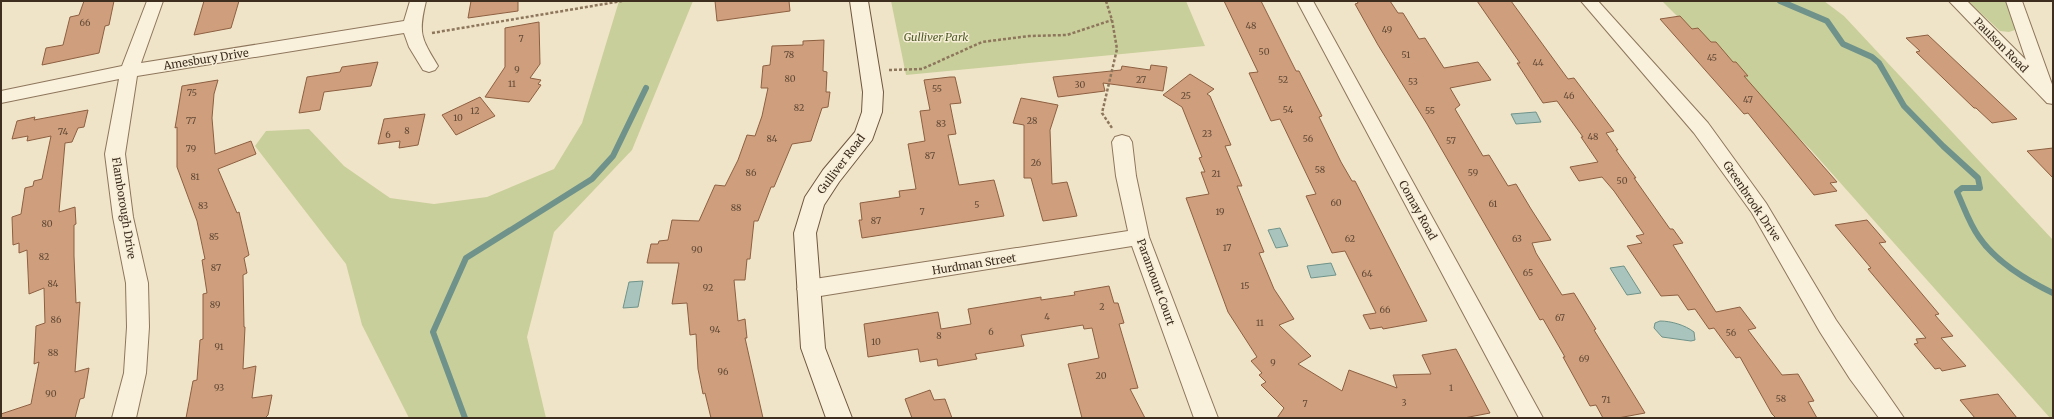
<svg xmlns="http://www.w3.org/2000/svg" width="2054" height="419" font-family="Merriweather,serif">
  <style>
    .green { fill: #c9cf9b }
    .water { fill: #a9c4bc; stroke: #6f938a }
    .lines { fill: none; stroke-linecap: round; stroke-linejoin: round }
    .stream { stroke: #6f938a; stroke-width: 6 }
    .building { fill: #cf9f7d; stroke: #8d5f41 }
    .street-casing { stroke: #8d765c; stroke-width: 2 }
    .secondary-casing { stroke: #6f573f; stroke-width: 2 }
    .path { stroke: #8d765c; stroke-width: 2.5; stroke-dasharray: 3 2; stroke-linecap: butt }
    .street { fill: #faf1dc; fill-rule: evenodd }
    .secondary { fill: #faf1dc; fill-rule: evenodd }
    .labels { text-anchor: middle; stroke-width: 3; stroke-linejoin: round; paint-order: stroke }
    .number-label { font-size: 9px; fill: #624a37 }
    .park-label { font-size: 11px; font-style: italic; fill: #4d5a26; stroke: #f7eed8 }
    .street-label { font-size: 11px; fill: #3d2e20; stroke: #f7eed8 }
  </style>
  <rect width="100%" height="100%" fill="#f0e4c8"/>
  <path class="green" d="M619,1H693L632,150L554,232L527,337L546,418H409L362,325L346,264L255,146L266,131L309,129L344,166L390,198L434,204L487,197L554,169L582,123Z
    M891,1H1186L1205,46L906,75Z
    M1662,1H1824L1844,16L2053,240V418H2050L1811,150Z
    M1968,1H2007L2018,29L2009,32L2000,31Z"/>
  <path class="water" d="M1536,112L1541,122L1516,124L1511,114Z
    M1280,228L1288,246L1276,248L1268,230Z
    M1331,263L1336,275L1311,278L1307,266Z
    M1624,266L1641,293L1627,295L1610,268Z
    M643,281L638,307L623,308L629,282Z
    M1660,321C1671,321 1685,325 1694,332L1695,340L1691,341L1662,337L1654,328L1655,323Z"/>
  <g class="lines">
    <path class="stream" d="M1780,1L1827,21L1843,44L1872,57L1879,63L1904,106L1943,146L1978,178L1980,188H1962L1957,192C1964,207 1969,223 1979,237C1996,262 2026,280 2053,293
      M465,418L433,332L466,258L592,179L613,156L646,88"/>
  </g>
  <path class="building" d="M84,1H114L109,25L105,26L99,53L42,65L46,48L63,45L70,17L79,15Z
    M204,1H239L231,28L194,35Z
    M471,1H518V11L468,18Z
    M715,1H789L790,11L717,21Z
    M1224,1H1261L1296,71H1299L1322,116L1319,117L1341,162L1352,181H1355L1427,321L1383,329L1382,327L1370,329L1363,315L1376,313L1345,251L1332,253L1306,196L1316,194L1280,119L1271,121L1255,86L1249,73L1258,72Z
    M1357,1H1390L1398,13H1403L1419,39L1425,38L1444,68L1478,62L1491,80L1450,88L1460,105L1455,109L1483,156L1489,155L1508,186L1516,184L1531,209L1551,240L1532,243L1536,253L1562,295L1574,293L1596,329L1594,330L1645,413L1618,418H1603L1596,405L1590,406L1563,357H1565L1543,319L1540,320L1427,124L1378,45L1355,4L1358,3Z
    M1477,1H1511L1568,79L1574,78L1614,131L1606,133L1618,150H1616L1636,178H1634L1670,229H1673L1683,243L1673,245L1716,312L1740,307L1756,328L1748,330L1782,375L1798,374L1814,401L1808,402L1817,418H1776L1772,414L1740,357L1736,358L1714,328L1709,329L1695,309L1688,310L1678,295L1661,296L1627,246L1642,243L1636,236L1644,234L1614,191L1602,177L1579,181L1570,167L1598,162L1581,137H1583L1557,101L1543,103L1517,63H1520Z
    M1680,16L1692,29L1698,28L1711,42H1716L1733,62H1736L1748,76H1744L1837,182L1830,183L1837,191L1814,195L1748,113L1744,114L1660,19Z
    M539,22L540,64L530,78L541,80L538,84L541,85L529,102L485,97L505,67V28Z
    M1928,35L2017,119L1992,123L1976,108H1974L1916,52L1920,51L1906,38Z
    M824,40L823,71L827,72L826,92H830L828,107L822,108L811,141L792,144L774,187H771L758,221H754L750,259H747L745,280H734L738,321L745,319L747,338H745L763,418H711L705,393L703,394L698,369L696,334L690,335L687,303L672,304L679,263H647L651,244H658L659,241L668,240L672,220L699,221L715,185L725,186L738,160L747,135L755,136L762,116L768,88H761L763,66L770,65L772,46L803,45V41Z
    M378,62L371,86L324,92L320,110L299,113L307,77L340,72L342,67Z
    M1151,65L1167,67L1163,91L1103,83L1105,91L1058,97L1053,77L1121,70L1122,66L1150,70Z
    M1190,74L1214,89L1207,94L1210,96L1231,145L1225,146L1242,186H1237L1264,252L1259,253L1274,289L1294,319L1279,325L1311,356L1298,364L1342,391L1349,370L1397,388L1393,375L1431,374L1422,355L1456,349L1490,413L1464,418H1277L1284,408L1261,385L1266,382L1259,375L1262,373L1251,361L1257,357L1228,312L1186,198L1209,194L1201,172H1205L1199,158L1202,157L1182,107L1163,95Z
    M950,77H955L961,103L950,104L956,134L948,135L959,185L994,180L1004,216L862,238L859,220H862L860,203L900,197L899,191L916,189L908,144L925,141L920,111L930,110L924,80Z
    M218,80L214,94L212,118L215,154L251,141L256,154L218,169L237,213L239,212L249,255L244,258L247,273L243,275L244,327H245L243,369L256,366L252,398L272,395L268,415L265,418H186L193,381L197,380L200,340L203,339V294L207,293L202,260L205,259L197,221L177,167V127L175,128L182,86Z
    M480,97L495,116L456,135L442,115Z
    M1021,98L1058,105L1050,130L1052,184L1067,182L1077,216L1043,221L1031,178H1024V125L1013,123Z
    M88,110L84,127L78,128L72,142L65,143L59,212L75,207L76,224L74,225V256L76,303L80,302L75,372L89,368L84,398L80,399L75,418H1V414L31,404L39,362L34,364L36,326L45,323L44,288L29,294L27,250L19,253V243L13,245L12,217L21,214L25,188L33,186L34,181L42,179L51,136L27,141L28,136L12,139L17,121L35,117L34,120Z
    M425,114L418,145L399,148L400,141L378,144L384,119Z
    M2053,148V178L2027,151Z
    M1867,220L1886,242L1879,243L1939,314L1935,315L1953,336L1941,338L1966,366L1942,371L1940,368L1935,369L1914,344L1918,343L1916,339L1926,338L1868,269L1871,268L1835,225Z
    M1109,286L1114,303H1118L1124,323L1119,324L1138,388L1130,389L1145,418H1082L1068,364L1099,358L1092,328L1084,329L1083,325L1021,335L1024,346L975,354L977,359L938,366L937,359L920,362L918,349L868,357L864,324L938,312L941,329L971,324L968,309L1041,297V300L1075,295L1074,292Z
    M930,390L934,400L945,399L952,418H912L905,399Z
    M1998,394L2017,418H1975L1960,400Z"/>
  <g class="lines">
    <g class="street-casing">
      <path id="street" d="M147,1H163L141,63L404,21L410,1H426C418,34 421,38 438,66L435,70L429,72L423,70L409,47L404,33L137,76L125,154L133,217L148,283L149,327L146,373L136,418H112L124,373L127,327L126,283L113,217L105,154L119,79L1,103V91L122,66Z
        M1297,1H1313L1543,418H1519Z
        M1581,1H1598L1708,123L1766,203L1836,320L1904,418H1879L1850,379L1820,332L1752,213L1694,133Z
        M1949,1H1967L2026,60L2006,1H2022L2053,87V104L2047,103Z
        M1122,135L1129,137L1132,142L1136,176L1149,237L1218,418H1194L1132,246L808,298L801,295L797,289L801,283L808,280L1128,231L1116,176L1112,142L1115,137Z"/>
    </g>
    <g class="secondary-casing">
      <path id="secondary" d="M850,1H868L883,92L882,112L872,140L839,182L824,205L816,233L825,348L852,418H826L801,348L794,233L805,197L823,170L855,132L862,112L863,92Z"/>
    </g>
    <path class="path" d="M1106,1L1112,20L1117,49L1102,113L1112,128
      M432,33L622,1
      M889,70L922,69L982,42L1029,36L1067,35L1112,20"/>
    <use href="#street" class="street"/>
    <use href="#secondary" class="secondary"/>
  </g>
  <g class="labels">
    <g class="number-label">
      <text x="85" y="26">66</text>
      <text x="1251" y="29">48</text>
      <text x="1387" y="33">49</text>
      <text x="521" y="42">7</text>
      <text x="1264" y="55">50</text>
      <text x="789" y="58">78</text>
      <text x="1406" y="58">51</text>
      <text x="1712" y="61">45</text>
      <text x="1538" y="66">44</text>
      <text x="517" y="73">9</text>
      <text x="790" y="82">80</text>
      <text x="1141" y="83">27</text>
      <text x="1283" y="83">52</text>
      <text x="1413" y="85">53</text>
      <text x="512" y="87">11</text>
      <text x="1080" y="88">30</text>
      <text x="937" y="92">55</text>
      <text x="192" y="96">75</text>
      <text x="1186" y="99">25</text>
      <text x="1569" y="99">46</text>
      <text x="1748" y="103">47</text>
      <text x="799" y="111">82</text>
      <text x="1288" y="113">54</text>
      <text x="475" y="114">12</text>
      <text x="1430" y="114">55</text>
      <text x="458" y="121">10</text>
      <text x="191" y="124">77</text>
      <text x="1032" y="124">28</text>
      <text x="941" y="127">83</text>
      <text x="407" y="134">8</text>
      <text x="63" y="135">74</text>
      <text x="1207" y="137">23</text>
      <text x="388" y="138">6</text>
      <text x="1593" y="140">48</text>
      <text x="772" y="142">84</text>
      <text x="1308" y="142">56</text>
      <text x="1451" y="144">57</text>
      <text x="191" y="152">79</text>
      <text x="930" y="159">87</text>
      <text x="1036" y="166">26</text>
      <text x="1320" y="173">58</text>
      <text x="751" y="176">86</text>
      <text x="1473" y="176">59</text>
      <text x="1216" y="177">21</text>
      <text x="195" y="180">81</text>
      <text x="1622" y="184">50</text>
      <text x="1336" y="206">60</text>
      <text x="1493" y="207">61</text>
      <text x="977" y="208">5</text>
      <text x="203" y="209">83</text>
      <text x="736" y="211">88</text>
      <text x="922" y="215">7</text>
      <text x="1220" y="215">19</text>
      <text x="876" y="224">87</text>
      <text x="47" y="227">80</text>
      <text x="214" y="240">85</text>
      <text x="1350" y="242">62</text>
      <text x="1517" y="242">63</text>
      <text x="1227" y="251">17</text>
      <text x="697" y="253">90</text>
      <text x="44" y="260">82</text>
      <text x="216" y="271">87</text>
      <text x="1528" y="276">65</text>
      <text x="1367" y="277">64</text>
      <text x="53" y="287">84</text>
      <text x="1245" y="289">15</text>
      <text x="708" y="291">92</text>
      <text x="215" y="308">89</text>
      <text x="1102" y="310">2</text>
      <text x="1385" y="313">66</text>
      <text x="1047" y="320">4</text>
      <text x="1560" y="321">67</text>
      <text x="56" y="323">86</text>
      <text x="1260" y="326">11</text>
      <text x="715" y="333">94</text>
      <text x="991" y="335">6</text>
      <text x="1731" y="336">56</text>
      <text x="939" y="339">8</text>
      <text x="876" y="345">10</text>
      <text x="219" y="350">91</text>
      <text x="53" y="356">88</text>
      <text x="1584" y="362">69</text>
      <text x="1273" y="366">9</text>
      <text x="723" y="375">96</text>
      <text x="1101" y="379">20</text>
      <text x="219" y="391">93</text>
      <text x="1451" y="391">1</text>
      <text x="51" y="397">90</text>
      <text x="1781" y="402">58</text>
      <text x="1606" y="403">71</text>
      <text x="1404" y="406">3</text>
      <text x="1305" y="407">7</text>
    </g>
    <g class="park-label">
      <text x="936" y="41">Gulliver Park</text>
    </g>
    <g class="street-label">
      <text transform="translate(2001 45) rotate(45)" y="4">Paulson Road</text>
      <text transform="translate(206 59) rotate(-9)" y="4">Amesbury Drive</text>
      <text transform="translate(841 164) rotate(-53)" y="4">Gulliver Road</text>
      <text transform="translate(1752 201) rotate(56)" y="4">Greenbrook Drive</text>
      <text transform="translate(124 208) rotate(81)" y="4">Flamborough Drive</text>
      <text transform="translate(1418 210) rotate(61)" y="4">Comay Road</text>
      <text transform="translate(974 264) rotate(-9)" y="4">Hurdman Street</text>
      <text transform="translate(1156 282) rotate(70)" y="4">Paramount Court</text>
    </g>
  </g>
  <rect width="2054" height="419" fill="none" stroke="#3d2e20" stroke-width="4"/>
</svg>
